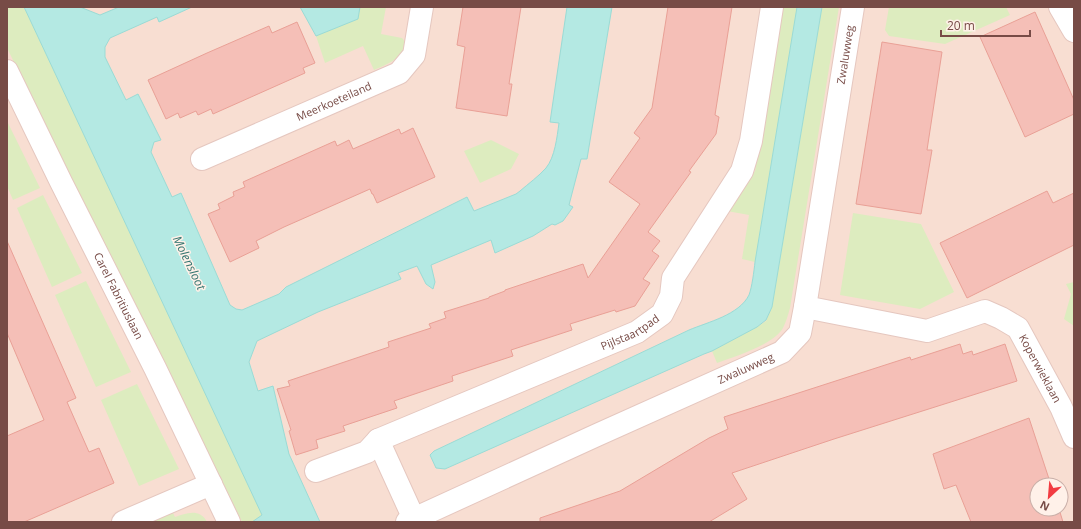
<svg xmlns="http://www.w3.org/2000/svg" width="1081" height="529" font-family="'Open Sans',sans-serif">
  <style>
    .residential { fill: #f8ded2; fill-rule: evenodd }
    .green { fill: #ddecbf }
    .water { fill: #b4e9e3; stroke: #9adbd5 }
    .building { fill: #f5bfb7; stroke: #e9a096 }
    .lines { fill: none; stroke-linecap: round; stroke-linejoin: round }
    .minor-casing { stroke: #e5c7bf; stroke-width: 24 }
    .minor { stroke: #fff; stroke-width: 22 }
    .labels { text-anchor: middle; stroke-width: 3; stroke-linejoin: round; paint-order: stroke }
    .street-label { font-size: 11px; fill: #774b46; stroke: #fff1e9 }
    .water-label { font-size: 12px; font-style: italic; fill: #367671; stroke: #fff1e9 }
  </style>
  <rect width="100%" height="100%" fill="#feebe1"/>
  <path class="residential" d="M7,7H1074V522H7ZM1037,485H1061V509H1037Z"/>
  <path class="green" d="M7,7H24L262,515L252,522H242L7,48Z
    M360,7H386L381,34L402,38C405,41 407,46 405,50C402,58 381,67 374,70L363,46L325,63L316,36L357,19Z
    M779,7H797L755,262L742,259L749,215L727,211L755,171Z
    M822,7H839L790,308C788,315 786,322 783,328C773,345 736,356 717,363L712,351L757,327L766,321L772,307Z
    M889,7H1006L1010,15L945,44L889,36L885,30Z
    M7,121L40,188L13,200L7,186Z
    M491,140L519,154L511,169L480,183L464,151Z
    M43,195L82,273L52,287L17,208Z
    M853,213L921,224L954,292L920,309L840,295Z
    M86,281L131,372L96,387L55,295Z
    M1074,282V326L1064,319L1071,294L1066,284Z
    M137,384L179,469L139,486L101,400Z
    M171,509L175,517C186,513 200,508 207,522H142Z"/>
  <path class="water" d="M24,7H80L100,15L119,7H192L159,22L157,17L110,38L105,47V57L126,100L138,94L161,140L154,142L151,152L172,197L181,193L230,305L236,309L242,310L279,294L286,287L467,197L474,211L516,194L520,191C528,184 539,176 546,168C555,157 557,137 559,123L550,122L567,7H612L587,159H581L569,205L573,207L563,221L555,225L552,224L533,236L495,253L491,240L431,265L435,282L433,289L426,284L417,266L398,273L401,279L318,312L257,341L249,362L258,391L273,386L289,454L320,522H252L262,515Z
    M300,7H360L358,19L316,36Z
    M797,7H822L772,307L766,320L757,327L712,351L704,354L445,469L436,468L430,455L434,451L689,330C708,322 739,315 749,295C752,287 754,271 755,262Z"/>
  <path class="building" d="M463,7H521L509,84H512L507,116L456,108L465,47L457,45Z
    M668,7H732L715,115L719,117L716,134L689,171L691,172L648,232L660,241L652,251L659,256L643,279L650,283L635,306L616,312L615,310L570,324L572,330L511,350L513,356L452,376L453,381L394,401L397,408L343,426L345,431L316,440L318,448L296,455L289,431L291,430L277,389L290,386L288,381L389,347L388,342L431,328L429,324L446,318L444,312L489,298V297L505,291V290L583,264L588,278L640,204L609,182L640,138L634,133L652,108Z
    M1035,12L1074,100V114L1025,137L980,37Z
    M297,22L315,63L303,68L305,73L213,114L211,109L198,115L196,111L180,118L178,113L166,119L148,80L207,53L269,26L272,33Z
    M882,42L942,52L927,150H932L921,214L856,204Z
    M413,128L435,177L377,203L373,194H372L370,189L284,227L256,241L259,248L230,262L208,214L220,209L218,204L234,196L233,192L245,187L243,182L335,141L337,146L349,140L353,149L399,129L401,134Z
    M1047,191L1053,203L1074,193V245L967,298L940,243Z
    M7,241L76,398L67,402L89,452L99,448L114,483L24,522H7V436L44,420L7,333Z
    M960,344L963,354L972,351L973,355L1005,344L1017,381L834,439L732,473L747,499L709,522H540V518L620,491L709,438L728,429L724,417L910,357L911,360Z
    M1029,418L1051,485H1037V509H1059L1063,522H971L956,485L944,489L933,454Z"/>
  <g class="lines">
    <g class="minor-casing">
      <g id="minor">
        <path d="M1060,7L1074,31"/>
        <path id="s1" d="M7,71L61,182L155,368L229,522"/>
        <path id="s2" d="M202,159L399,73L414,55L422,7"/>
        <path id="s3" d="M805,307L927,331L985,311L1001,318L1018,328L1061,407L1074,437"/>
        <path d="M316,471L367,452L378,440"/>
        <path id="s4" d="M414,519L378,440L637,332L662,314L671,296L673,278L742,171L751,141L772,7"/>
        <path d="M123,522L211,484"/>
        <path id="s5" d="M407,522L597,435L782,352L800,333L805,307L853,7"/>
      </g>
    </g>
    <use href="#minor" class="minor"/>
  </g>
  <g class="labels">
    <g class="street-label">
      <text dy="4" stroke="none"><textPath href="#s5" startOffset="720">Zwaluwweg</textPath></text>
      <text dy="4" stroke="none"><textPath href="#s2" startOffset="144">Meerkoeteiland</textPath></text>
      <text dy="4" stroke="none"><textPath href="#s1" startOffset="251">Carel Fabritiuslaan</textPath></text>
      <text dy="4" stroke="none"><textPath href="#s4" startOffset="361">Pijlstaartpad</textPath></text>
      <text dy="4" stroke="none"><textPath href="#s5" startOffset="372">Zwaluwweg</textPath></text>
      <text dy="4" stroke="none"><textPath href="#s3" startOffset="269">Koperwieklaan</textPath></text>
    </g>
    <g class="water-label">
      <text transform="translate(189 263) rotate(64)" y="4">Molensloot</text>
    </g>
  </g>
  <rect width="1081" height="529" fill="none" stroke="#774b46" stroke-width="16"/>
  <g transform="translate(1049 497) rotate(206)"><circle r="19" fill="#fff1e9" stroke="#c9afa8"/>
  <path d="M0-3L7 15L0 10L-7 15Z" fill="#f23c42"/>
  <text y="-6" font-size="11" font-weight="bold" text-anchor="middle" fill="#774b46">N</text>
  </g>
  <path d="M941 30v6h89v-6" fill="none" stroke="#774b46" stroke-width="2"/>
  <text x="947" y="30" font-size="12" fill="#774b46" stroke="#fff1e9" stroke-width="3" paint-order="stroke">20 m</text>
</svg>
